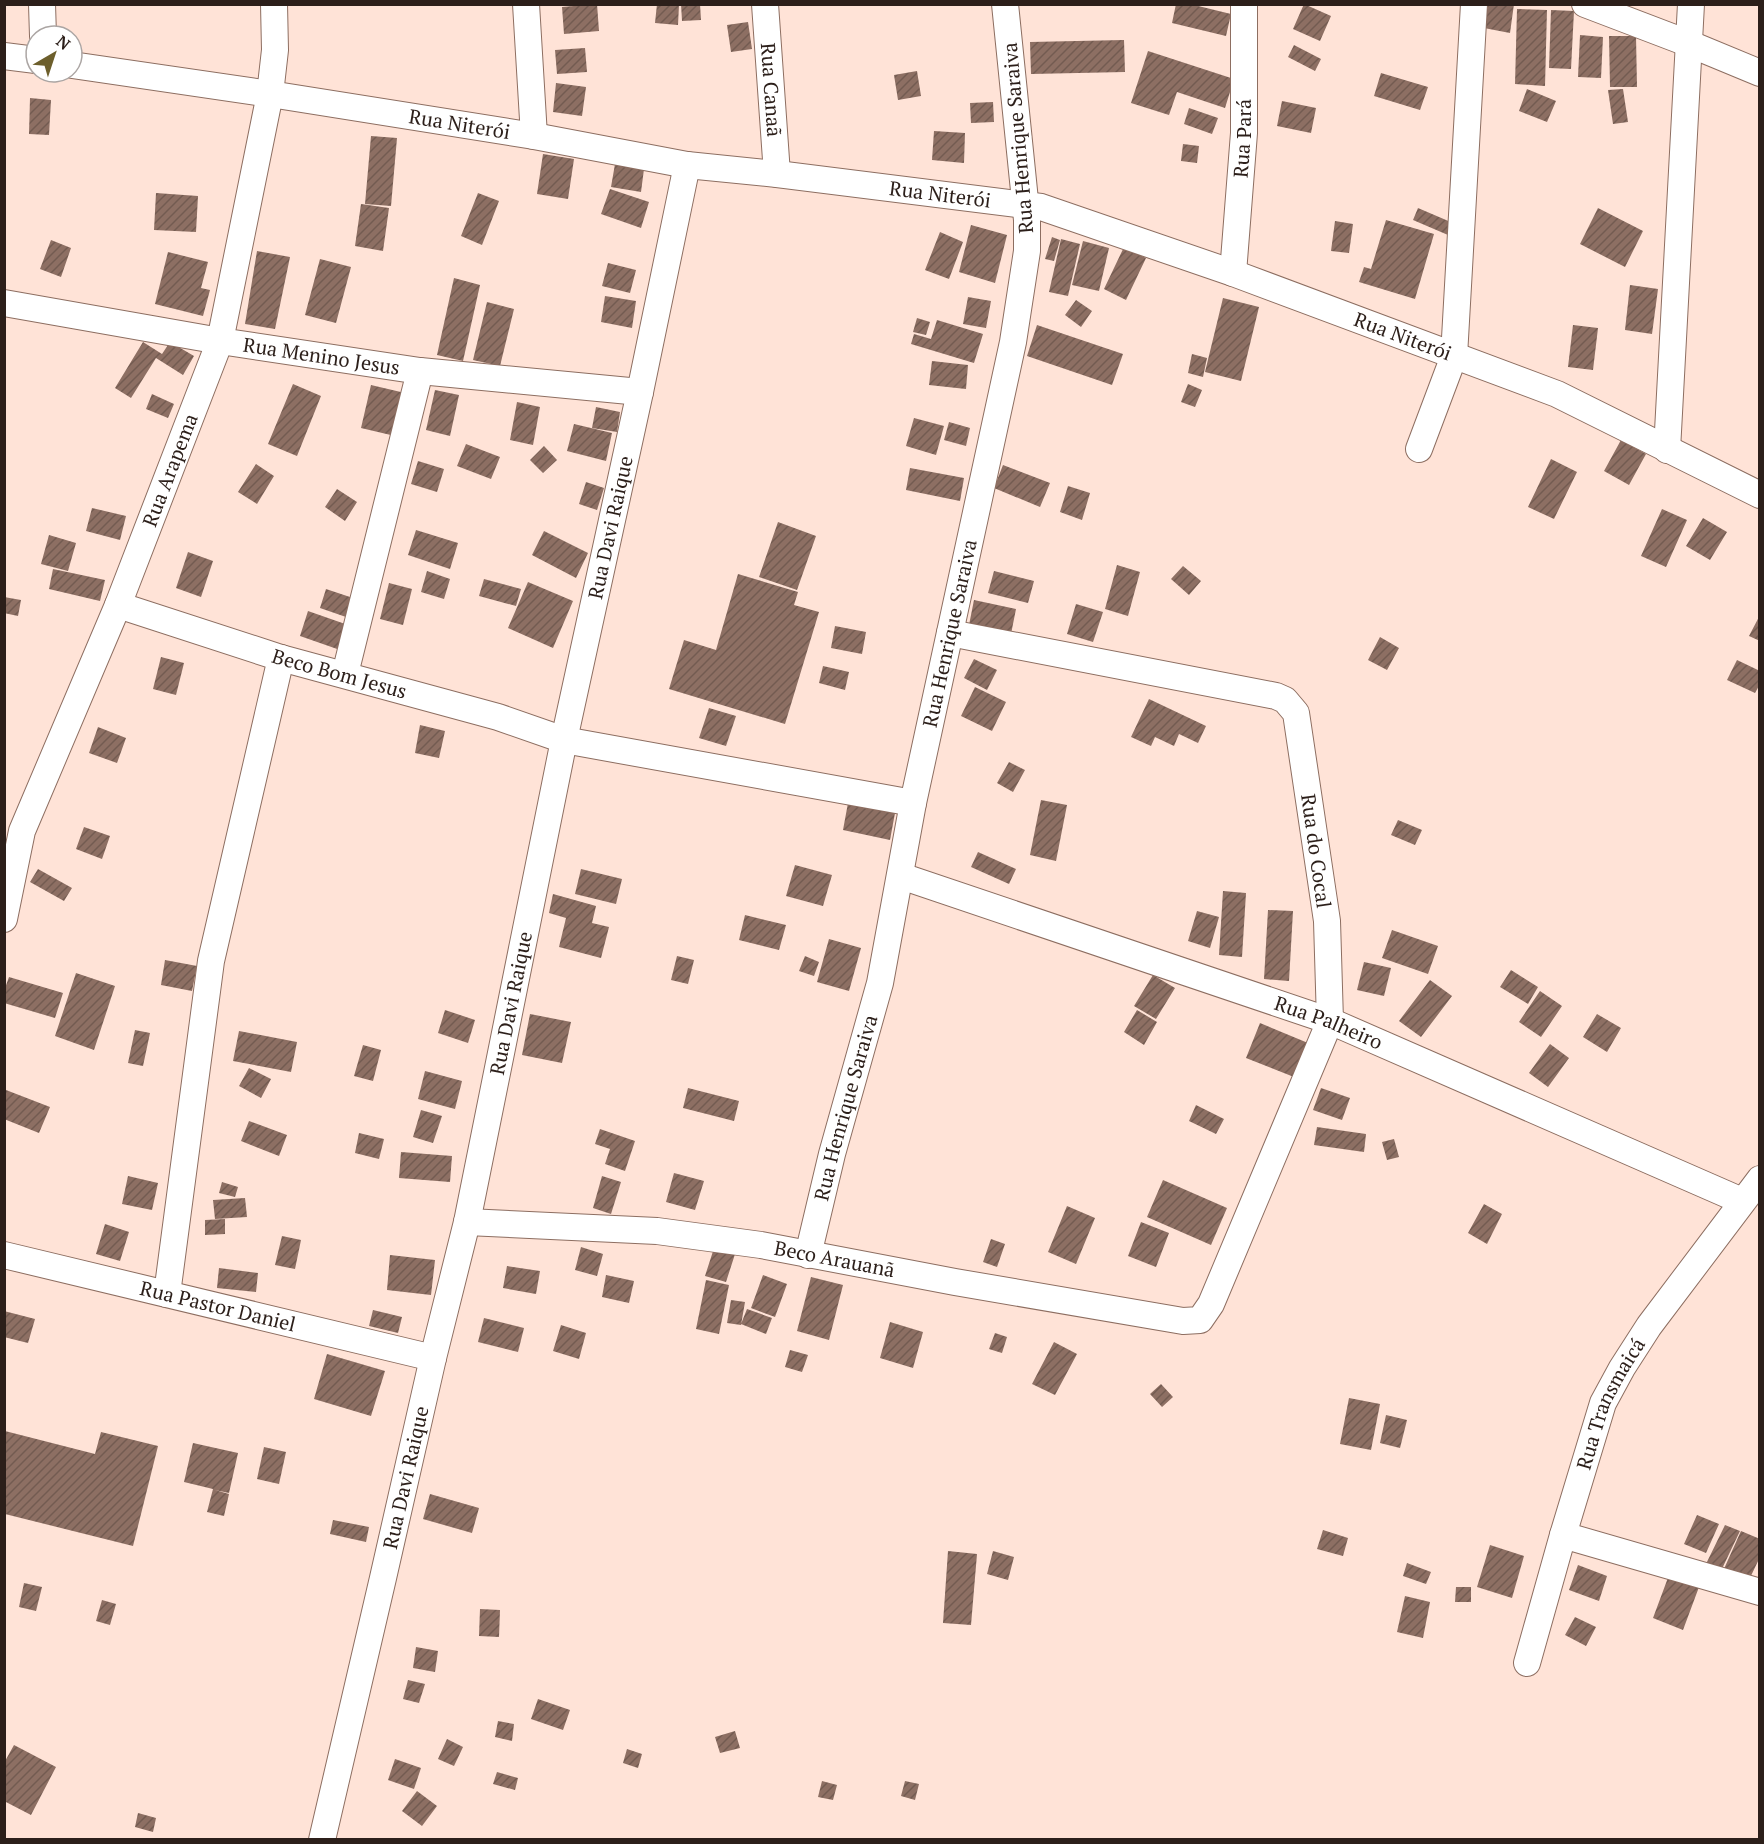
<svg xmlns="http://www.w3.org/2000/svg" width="1764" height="1844" font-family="'PT Serif',serif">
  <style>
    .building { fill: url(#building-hatch) }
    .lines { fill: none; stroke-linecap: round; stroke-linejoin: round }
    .minor-casing { stroke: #8d6e61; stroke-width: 28 }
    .minor { stroke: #fff; stroke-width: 26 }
    .labels { text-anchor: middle; stroke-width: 4.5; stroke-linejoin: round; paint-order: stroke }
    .street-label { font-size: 20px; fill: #2c1f1a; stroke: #fff }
  </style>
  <defs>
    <pattern id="building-hatch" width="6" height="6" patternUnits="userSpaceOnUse" patternTransform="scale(1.5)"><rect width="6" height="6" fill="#8d6f63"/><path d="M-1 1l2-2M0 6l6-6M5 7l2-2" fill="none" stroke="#735b51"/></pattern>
  </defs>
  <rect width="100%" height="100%" fill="#ffe3d7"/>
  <path class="building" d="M597,4L599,31L564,34L562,7Z
    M657,4L679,5L678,25L655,23Z
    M681,4H700L701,20L682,21Z
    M1176,4H1190L1231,14L1226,36L1172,23Z
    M1304,4L1331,16L1320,41L1293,29Z
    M1488,4H1514L1510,33L1484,28Z
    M1517,9L1547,10L1545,86L1515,84Z
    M1551,10L1574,11L1571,69L1549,68Z
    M748,22L752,49L731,52L727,25Z
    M1580,35L1603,37L1601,78L1578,77Z
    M1609,36H1636L1637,87H1610Z
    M1124,40L1125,72L1031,74L1030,42Z
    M1294,45L1321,59L1315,71L1288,57Z
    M585,48L587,72L557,74L555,50Z
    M1148,51L1234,79L1225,108L1177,92L1169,115L1131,103Z
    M917,71L921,96L898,100L894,75Z
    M1381,73L1428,87L1420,110L1374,96Z
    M556,83L586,87L582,116L553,112Z
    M1527,89L1556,101L1547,122L1519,111Z
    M1623,89L1628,122L1613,124L1608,90Z
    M30,98L51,100L49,135L29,134Z
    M1282,101L1316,108L1311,133L1277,126Z
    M993,102L994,122L971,123L970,103Z
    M1189,108L1218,118L1212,134L1184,124Z
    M934,131L965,133L964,163L932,160Z
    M371,136L397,138L391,206L365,204Z
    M1183,144L1199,146L1197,163L1181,161Z
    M543,154L574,159L568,199L537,194Z
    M615,164L644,169L641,192L611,187Z
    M610,189L649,202L641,228L601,214Z
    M156,193L198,196L196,232L154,230Z
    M478,193L499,201L482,245L461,236Z
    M361,204L389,208L383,251L355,246Z
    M1418,208L1453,223L1448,235L1413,220Z
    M1598,208L1643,231L1625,267L1580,244Z
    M1386,220L1434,234L1415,299L1359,282L1364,267L1371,269Z
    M1335,221L1353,224L1349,253L1331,251Z
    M971,225L1007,235L995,283L959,272Z
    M940,232L963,242L949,279L925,270Z
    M1052,237L1060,240L1054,261L1045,259Z
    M1061,239L1080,244L1068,296L1049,292Z
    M51,240L71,248L61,277L40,269Z
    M1083,241L1109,248L1099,291L1072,285Z
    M1124,247L1146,258L1126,300L1104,289Z
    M257,251L290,257L275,329L245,324Z
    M168,252L208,262L201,288L210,290L203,316L155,304Z
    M320,259L351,267L336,323L305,315Z
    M608,263L636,270L630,293L602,286Z
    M454,278L480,285L463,361L437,355Z
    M1630,285L1658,289L1652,334L1625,330Z
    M605,296L636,301L632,328L601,322Z
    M968,297L991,301L986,328L963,324Z
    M1223,298L1259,307L1241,381L1205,372Z
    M1076,300L1092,311L1081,327L1065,315Z
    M487,302L514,309L500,366L473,360Z
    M917,318L930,322L926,335L913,332Z
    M937,320L983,334L974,363L911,344L914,334L931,339Z
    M1037,325L1123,354L1112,385L1027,356Z
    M1573,325L1598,328L1593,370L1568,367Z
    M143,342L162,354L170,342L194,356L183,375L156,358L131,398L115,388Z
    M1192,354L1207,358L1203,377L1188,373Z
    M932,361L968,365L966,389L929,385Z
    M293,384L321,396L297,456L268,444Z
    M1188,384L1202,390L1195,407L1181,402Z
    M371,385L405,393L395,436L361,428Z
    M435,390L459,395L450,436L426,430Z
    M152,394L174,404L168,418L146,409Z
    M517,402L540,407L533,445L510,440Z
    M596,407L620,412L617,432L592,428Z
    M914,418L944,426L936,455L906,446Z
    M949,422L970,428L966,446L944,440Z
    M574,424L612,433L606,461L567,451Z
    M1621,440L1646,454L1629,485L1604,471Z
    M466,444L500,457L491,479L457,466Z
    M544,446L557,460L543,473L530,460Z
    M1551,459L1577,472L1554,519L1528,507Z
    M418,461L444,469L437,492L411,484Z
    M256,464L274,476L257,504L238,492Z
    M1003,465L1050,483L1040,507L994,488Z
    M910,468L964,478L960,501L906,490Z
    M586,482L604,488L597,510L579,504Z
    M1068,486L1090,493L1082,520L1060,512Z
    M337,489L357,502L345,521L325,507Z
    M92,508L126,516L120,540L86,531Z
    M1662,509L1687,520L1666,567L1641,556Z
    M1703,518L1727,532L1710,560L1686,546Z
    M778,522L816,536L797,590L759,577Z
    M416,530L458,543L450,569L408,555Z
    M544,531L588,553L576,578L532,555Z
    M49,535L76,543L68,571L41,564Z
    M188,552L213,561L201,597L176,588Z
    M1117,565L1140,572L1128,616L1105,609Z
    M1183,566L1201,581L1189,595L1171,579Z
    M53,569L105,580L100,601L49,589Z
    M427,571L450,579L444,599L421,592Z
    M994,571L1034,581L1028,603L988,593Z
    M738,574L798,592L794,605L819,612L785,724L669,689L684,640L716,650Z
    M484,579L521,589L516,606L479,596Z
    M528,582L573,601L553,648L508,628Z
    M389,583L412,589L403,625L380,619Z
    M326,589L353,598L346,617L320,608Z
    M4,597L21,600L18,616L4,613Z
    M974,600L1016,609L1011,634L969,625Z
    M1076,604L1103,612L1093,642L1067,634Z
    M308,611L348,625L340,650L300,636Z
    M1760,615V641L1749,636Z
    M835,626L866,632L862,654L831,648Z
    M1380,637L1399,648L1387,670L1368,660Z
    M161,657L184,663L176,695L153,689Z
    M974,659L997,670L987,690L964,678Z
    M1737,660L1760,671V684L1755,693L1727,680Z
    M823,666L849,672L845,690L819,683Z
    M975,687L1006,702L992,731L961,716Z
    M1149,699L1206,726L1198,743L1179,734L1174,746L1155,737L1151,746L1131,737Z
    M709,708L736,716L726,746L699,738Z
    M420,725L445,731L439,758L415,753Z
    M98,727L126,738L117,763L89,753Z
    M1009,762L1025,770L1013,792L997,783Z
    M1041,800L1067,805L1056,861L1030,855Z
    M848,803L895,813L890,840L843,830Z
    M1398,820L1422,830L1415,845L1391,835Z
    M84,827L110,836L102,859L76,849Z
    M978,852L1016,869L1009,884L971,867Z
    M795,865L832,875L823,906L786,896Z
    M38,869L72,888L64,901L30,882Z
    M581,869L622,879L616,904L575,894Z
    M1223,891L1246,893L1242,957L1219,955Z
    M553,894L596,906L592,923L609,927L601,958L559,947L566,918L549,913Z
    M1268,910L1293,911L1289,981L1264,979Z
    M1197,911L1219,917L1210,948L1188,941Z
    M745,915L786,925L779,950L739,940Z
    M1392,930L1438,946L1428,974L1382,958Z
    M829,939L861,948L849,991L817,982Z
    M677,956L694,960L688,984L671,980Z
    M805,956L819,962L814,976L799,971Z
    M165,960L197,966L192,991L161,985Z
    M1364,962L1391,968L1384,996L1357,990Z
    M1511,970L1538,987L1528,1004L1500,987Z
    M76,973L115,986L94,1050L55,1036Z
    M1153,975L1175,988L1156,1019L1134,1006Z
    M9,977L63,993L55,1018L4,1003V991Z
    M1430,980L1452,996L1421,1037L1399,1021Z
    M1540,991L1562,1006L1541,1037L1519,1022Z
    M445,1010L475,1020L468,1043L438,1033Z
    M1137,1010L1157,1022L1144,1045L1124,1032Z
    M530,1014L571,1022L562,1063L522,1055Z
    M1597,1014L1621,1028L1607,1052L1583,1037Z
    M1260,1023L1308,1043L1294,1077L1246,1058Z
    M135,1030L150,1033L143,1066L128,1063Z
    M239,1031L297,1042L291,1072L233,1061Z
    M1550,1044L1569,1058L1548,1087L1529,1073Z
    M363,1045L381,1050L373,1081L354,1076Z
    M249,1068L271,1079L261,1098L239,1086Z
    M425,1071L462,1081L455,1109L418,1099Z
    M688,1088L739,1101L734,1121L683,1108Z
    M1321,1088L1350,1098L1342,1120L1313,1110Z
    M6,1090L50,1107L39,1133L4,1119Z
    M1196,1105L1224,1119L1216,1134L1189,1121Z
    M421,1110L442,1116L433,1143L413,1137Z
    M249,1121L287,1135L279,1156L241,1141Z
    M1317,1127L1366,1134L1364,1152L1314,1145Z
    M600,1129L635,1141L625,1171L605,1164L610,1149L595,1144Z
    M359,1133L384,1139L379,1159L355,1153Z
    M1394,1139L1399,1157L1387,1160L1382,1142Z
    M401,1152L452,1156L450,1182L399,1178Z
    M674,1173L704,1181L695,1210L666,1202Z
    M128,1176L158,1183L152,1210L122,1204Z
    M602,1176L621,1182L611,1214L593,1208Z
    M1163,1180L1227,1208L1211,1245L1147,1217Z
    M222,1182L238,1187L235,1197L219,1193Z
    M245,1198L247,1217L215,1219L213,1200Z
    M1484,1204L1502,1214L1487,1244L1468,1233Z
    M1067,1206L1095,1218L1076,1264L1048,1252Z
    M225,1219V1234L205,1235V1220Z
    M1141,1222L1169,1233L1156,1267L1128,1256Z
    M105,1224L129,1232L120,1261L96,1254Z
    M282,1236L301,1240L295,1269L275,1265Z
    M991,1239L1005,1244L997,1267L983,1262Z
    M715,1245L736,1251L726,1282L705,1276Z
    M581,1247L603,1254L597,1276L575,1270Z
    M390,1255L435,1260L431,1295L387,1290Z
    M507,1266L540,1271L536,1294L503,1288Z
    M219,1268L258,1273L256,1292L217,1288Z
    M606,1275L634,1281L629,1303L602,1297Z
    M763,1275L787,1284L775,1317L751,1308Z
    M811,1277L843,1285L829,1340L797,1331Z
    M706,1280L729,1285L719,1334L696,1329Z
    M731,1300L745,1302L741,1325L727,1323Z
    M747,1309L772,1318L766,1334L741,1324Z
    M373,1310L402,1317L398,1333L369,1326Z
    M4,1311L35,1319L28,1343L4,1337Z
    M484,1318L524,1328L518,1352L478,1342Z
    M890,1322L923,1332L913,1368L880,1358Z
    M561,1325L586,1333L579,1359L553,1351Z
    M995,1333L1007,1337L1002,1353L989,1349Z
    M1054,1342L1077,1354L1055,1395L1032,1384Z
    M790,1350L808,1355L802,1372L785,1367Z
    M327,1354L385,1371L371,1416L314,1399Z
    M1161,1384L1173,1397L1162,1407L1150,1394Z
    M1349,1398L1380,1404L1371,1450L1340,1444Z
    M1386,1415L1407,1420L1400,1448L1380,1443Z
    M5,1431L95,1454L101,1432L158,1446L133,1546L5,1514Z
    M193,1443L238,1453L229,1493L215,1490L229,1494L224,1516L207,1512L213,1489L184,1482Z
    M264,1447L286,1452L279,1484L257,1479Z
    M430,1494L479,1508L472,1533L423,1519Z
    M1697,1515L1719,1524L1706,1553L1684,1544Z
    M333,1520L369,1527L366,1542L330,1534Z
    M1725,1525L1740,1531L1720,1573L1705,1566Z
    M1323,1530L1348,1538L1343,1556L1317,1549Z
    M1741,1531L1760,1539V1557L1748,1582L1723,1571Z
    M1490,1545L1524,1556L1512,1598L1477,1587Z
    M948,1551L977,1554L971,1625L943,1623Z
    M993,1551L1014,1557L1008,1580L987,1574Z
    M1407,1563L1431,1572L1426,1584L1403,1576Z
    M1578,1565L1607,1576L1599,1601L1569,1590Z
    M1669,1575L1699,1587L1683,1630L1653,1618Z
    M24,1583L42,1587L36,1611L19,1607Z
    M1456,1587H1471V1602H1455Z
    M1405,1596L1430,1602L1423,1638L1397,1632Z
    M102,1600L116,1604L110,1625L96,1621Z
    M480,1609L500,1610L499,1637L479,1636Z
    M1575,1617L1596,1627L1586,1646L1565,1635Z
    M416,1647L438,1651L435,1672L413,1668Z
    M408,1680L425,1684L419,1703L403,1699Z
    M538,1699L570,1710L563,1730L531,1719Z
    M498,1721L514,1724L512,1741L495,1737Z
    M735,1731L740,1748L720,1753L715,1737Z
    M447,1739L463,1747L454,1766L438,1759Z
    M14,1745L56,1767L31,1815L4,1801V1763Z
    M627,1749L642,1754L638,1768L623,1763Z
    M395,1759L421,1768L414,1789L388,1780Z
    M497,1772L518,1778L515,1790L493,1784Z
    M822,1781L837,1785L833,1800L818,1797Z
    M905,1781L919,1784L915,1800L901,1796Z
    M417,1791L437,1806L422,1826L402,1811Z
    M138,1813L156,1818L153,1832L135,1827Z"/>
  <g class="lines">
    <g class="minor-casing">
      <g id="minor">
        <path d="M42,4L43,36"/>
        <path d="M526,4L534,136"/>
        <path id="s1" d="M765,4L777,174"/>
        <path d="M1585,4L1690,44L1760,73"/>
        <path d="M4,56L36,60"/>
        <path id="s2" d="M72,65L270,94L534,136L687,165L777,174L1041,207L1233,273L1557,394L1760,495"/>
        <path id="s3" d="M1233,273L1244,133V4"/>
        <path id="s4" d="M4,303L220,341L420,371L640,392"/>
        <path d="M1419,449L1454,356L1474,4"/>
        <path d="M1667,450L1691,4"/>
        <path id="s5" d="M118,605L281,658L498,717L564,740L913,803"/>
        <path d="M345,674L420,371"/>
        <path id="s6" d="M901,876L1330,1021L1742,1201"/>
        <path id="s7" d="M4,919L22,831L118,605L220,341L270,94L275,50L274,4"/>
        <path id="s8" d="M467,1222L657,1231L761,1245L955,1282L1183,1321L1200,1320L1211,1304L1330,1021L1327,921L1296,713L1285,700L1276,696L950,633"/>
        <path id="s9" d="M4,1255L433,1358"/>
        <path id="s10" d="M808,1255L832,1154L880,983L913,803L1013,342L1027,251V220L1005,4"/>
        <path d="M167,1294L211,961L281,658"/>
        <path d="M1563,1535L1760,1592"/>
        <path id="s11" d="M1527,1663L1563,1535L1603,1403L1622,1368L1649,1326L1760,1179"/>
        <path id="s12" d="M322,1840L383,1578L433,1358L467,1222L564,740L640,392L687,165"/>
      </g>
    </g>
    <use href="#minor" class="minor"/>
  </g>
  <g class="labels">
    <g class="street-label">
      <text dy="7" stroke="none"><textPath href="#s1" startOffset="86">Rua Canaã</textPath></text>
      <text dy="7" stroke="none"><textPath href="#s2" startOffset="392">Rua Niterói</textPath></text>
      <text transform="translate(1018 138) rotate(-95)" y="7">Rua Henrique Saraiva</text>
      <text dy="7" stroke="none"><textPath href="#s3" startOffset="135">Rua Pará</textPath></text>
      <text dy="7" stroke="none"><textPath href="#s2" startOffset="878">Rua Niterói</textPath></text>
      <text dy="7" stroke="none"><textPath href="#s2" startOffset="1364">Rua Niterói</textPath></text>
      <text dy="7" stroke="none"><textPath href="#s4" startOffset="322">Rua Menino Jesus</textPath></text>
      <text dy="7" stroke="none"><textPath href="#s7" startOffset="480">Rua Arapema</textPath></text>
      <text dy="7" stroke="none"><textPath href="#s12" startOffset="1344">Rua Davi Raique</textPath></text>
      <text dy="7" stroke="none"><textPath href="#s10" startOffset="638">Rua Henrique Saraiva</textPath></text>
      <text dy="7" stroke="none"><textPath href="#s5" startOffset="232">Beco Bom Jesus</textPath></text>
      <text transform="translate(1316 851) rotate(82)" y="7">Rua do Cocal</text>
      <text dy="7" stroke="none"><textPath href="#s12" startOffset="858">Rua Davi Raique</textPath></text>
      <text dy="7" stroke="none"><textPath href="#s6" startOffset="452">Rua Palheiro</textPath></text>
      <text dy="7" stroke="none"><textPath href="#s10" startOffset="152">Rua Henrique Saraiva</textPath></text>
      <text dy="7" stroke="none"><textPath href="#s8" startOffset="370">Beco Arauanã</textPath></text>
      <text dy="7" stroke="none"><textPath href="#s9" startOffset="220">Rua Pastor Daniel</textPath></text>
      <text dy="7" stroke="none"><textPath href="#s11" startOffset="273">Rua Transmaicá</textPath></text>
      <text dy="7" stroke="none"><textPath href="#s12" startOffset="372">Rua Davi Raique</textPath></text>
    </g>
  </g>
  <rect width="1764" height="1844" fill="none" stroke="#2c1f1a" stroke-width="12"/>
  <g transform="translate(54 54) rotate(39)"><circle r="28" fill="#ffffff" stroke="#aba5a3" stroke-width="1.5"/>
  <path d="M0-4.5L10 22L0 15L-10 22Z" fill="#6d5f2c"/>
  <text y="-9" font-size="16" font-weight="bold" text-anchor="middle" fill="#2c1f1a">N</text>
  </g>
</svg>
